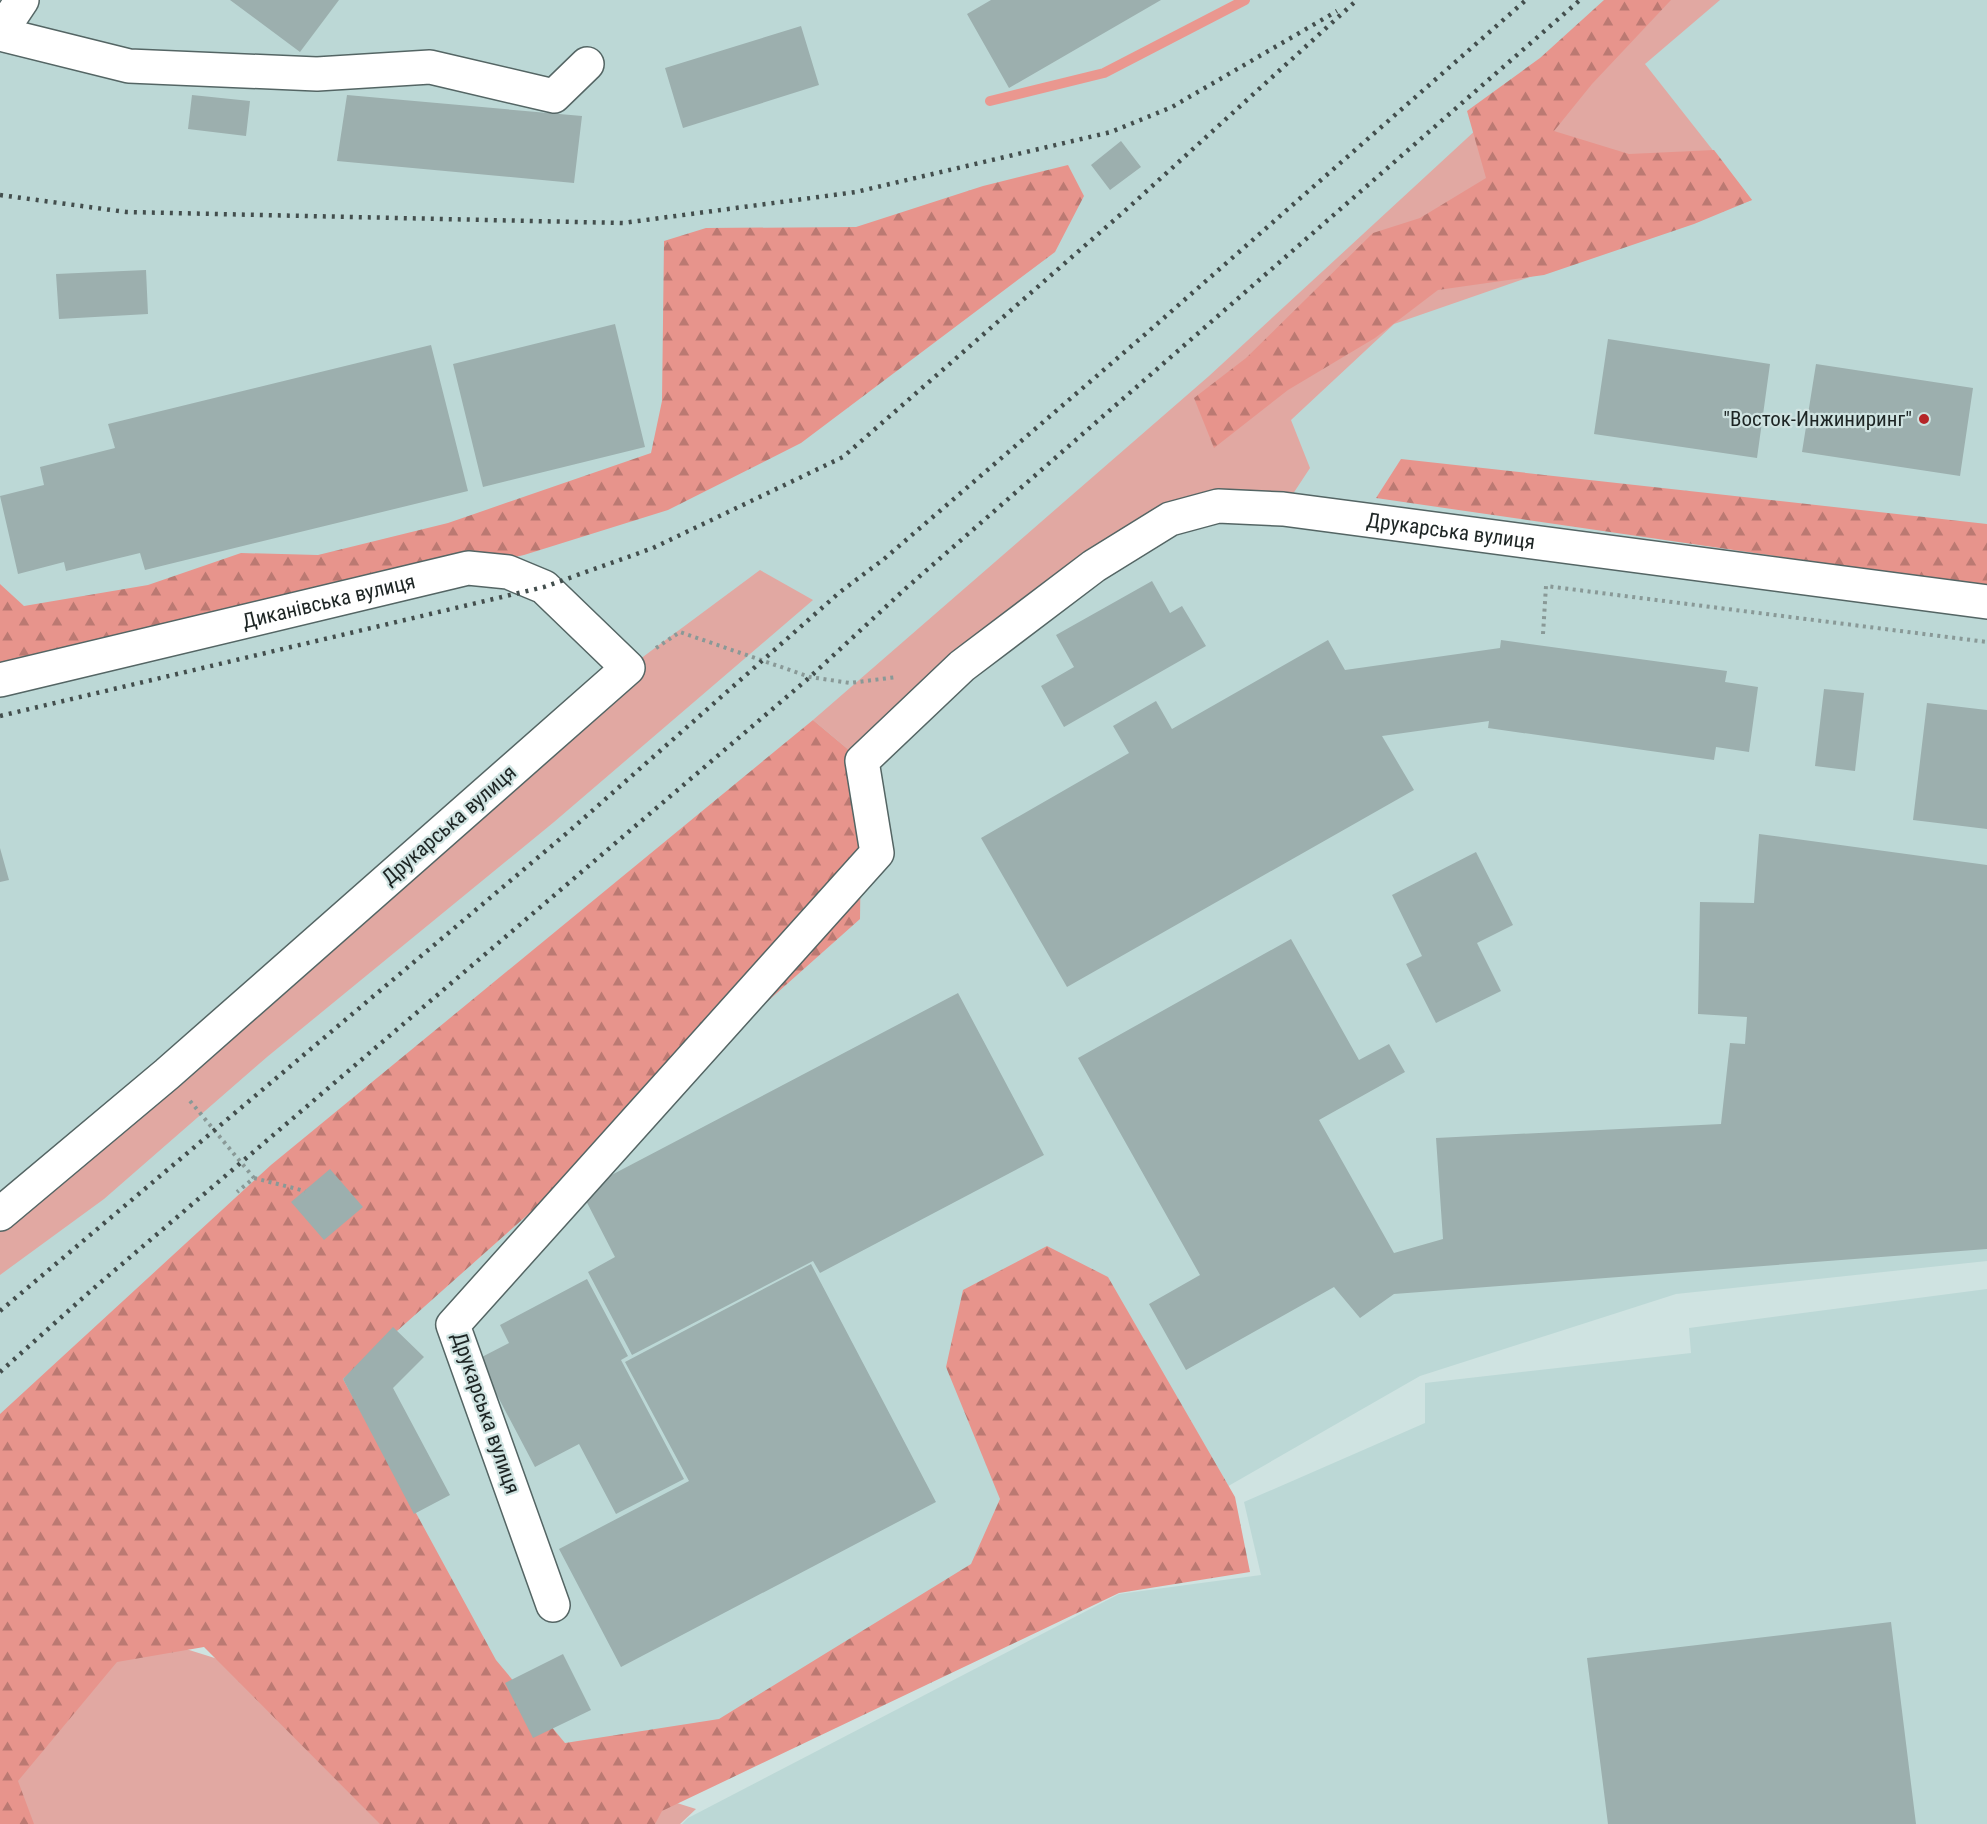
<svg xmlns="http://www.w3.org/2000/svg" width="1987" height="1824" font-family="'Roboto Condensed',sans-serif">
  <style>
    .built { fill: #bcd8d6 }
    .grass { fill: #e1a8a2 }
    .forest { fill: url(#forest-firs) }
    .lines { fill: none; stroke-linecap: round; stroke-linejoin: round }
    .stream { stroke: #ea978f; stroke-width: 10 }
    .building { fill: #9cafae }
    .minor-casing { stroke: #546564; stroke-width: 36 }
    .path { stroke: #899997; stroke-width: 4; stroke-dasharray: 3 4.5; stroke-linecap: butt }
    .minor { stroke: #fff; stroke-width: 33 }
    .rail { stroke: #434e4d; stroke-width: 4.5; stroke-dasharray: 3 6; stroke-linecap: butt }
    .poi-dot { fill: #b52528; stroke: #cfe3e1; stroke-width: 2 }
    .labels { text-anchor: middle; stroke-width: 4.5; stroke-linejoin: round; paint-order: stroke }
    .poi-label { font-size: 21px; fill: #1d2524; stroke: #cfe3e1; text-anchor: end }
    .street-label { font-size: 21px; fill: #1d2524; stroke: #cfe3e1 }
  </style>
  <defs>
    <pattern id="forest-firs" width="22" height="20" patternUnits="userSpaceOnUse" patternTransform="scale(1.5)"><rect width="22" height="20" fill="#e7948c"/><path d="M5 1l3.5 6h-7zM16 11l3.5 6h-7z" fill="#bb7972"/></pattern>
  </defs>
  <rect width="100%" height="100%" fill="#cfe3e1"/>
  <path class="built" d="M0,0H1987V1261L1676,1294L1420,1376L662,1811L0,1520Z
    M1987,1289V1824H682L688,1818L1119,1594L1261,1575L1244,1502L1425,1423V1383L1691,1353L1689,1328Z"/>
  <path class="grass" d="M1617,0H1720L1645,64L1752,200L1394,324L1291,420L1310,468L1283,509L1170,519L862,761L813,720L1209,376Z
    M760,570L813,600L554,822L267,1057L104,1199L0,1275V1216L628,668Z
    M0,1568L100,1622L696,1809L680,1824H0Z"/>
  <path class="forest" d="M1604,0H1671L1592,84L1554,131L1629,154L1714,150L1752,200L1694,224L1544,275L1438,290L1375,338L1288,390L1214,448L1194,398L1246,358L1373,233L1420,218L1486,178L1467,111L1540,58Z
    M1068,165L1084,196L1055,252L801,443L668,510L524,555L0,680V584L24,606L148,585L241,553L318,555L448,523L651,453L662,401L664,241L706,228L856,227L983,186Z
    M1401,459L1987,524V587L1376,498Z
    M813,720L862,761L860,919L343,1379L496,1660L565,1743L719,1719L971,1564L1000,1499L946,1367L963,1290L1047,1246L1108,1277L1235,1497L1250,1572L1119,1593L662,1811L655,1824H380L204,1647L117,1662L18,1781L34,1824H0V1414L271,1165Z"/>
  <g class="lines">
    <path class="stream" d="M990,101L1104,73L1245,0"/>
  </g>
  <path class="building" d="M230,0H339L300,52Z
    M991,0H1161L1009,88L967,14Z
    M801,26L819,85L683,128L665,68Z
    M192,95L250,101L246,136L188,129Z
    M347,95L582,116L574,183L337,161Z
    M1121,141L1141,167L1110,190L1091,165Z
    M146,270L148,314L59,319L56,274Z
    M615,324L645,447L483,487L453,364Z
    M1608,339L1770,364L1757,458L1594,434Z
    M431,345L468,491L145,570L140,553L66,571L64,562L18,574L0,496L44,485L40,467L115,448L108,424Z
    M1816,364L1973,388L1960,476L1802,452Z
    M1152,581L1170,613L1182,606L1206,646L1064,727L1041,686L1074,667L1056,635Z
    M1328,640L1345,670L1500,648L1501,640L1727,671L1725,682L1758,687L1749,752L1716,747L1714,760L1488,728L1489,721L1382,736L1414,790L1067,987L981,838L1129,753L1113,726L1156,701L1172,729Z
    M1824,689L1864,693L1855,771L1815,766Z
    M1927,703L1987,710V829L1913,820Z
    M1759,834L1987,865V1249L1394,1294L1360,1318L1334,1287L1186,1370L1149,1304L1200,1275L1078,1058L1291,939L1359,1060L1389,1044L1405,1072L1319,1120L1394,1253L1443,1239L1436,1138L1721,1124L1730,1043L1745,1044L1747,1017L1698,1014L1700,902L1754,903Z
    M0,848L9,880L0,882Z
    M1476,852L1513,925L1477,943L1501,991L1436,1023L1406,964L1422,956L1392,895Z
    M958,993L1044,1155L820,1273L813,1261L632,1355L588,1272L615,1257L581,1191Z
    M330,1169L363,1207L324,1240L291,1202Z
    M811,1264L936,1502L621,1667L559,1549L689,1481L625,1362Z
    M587,1279L628,1356L621,1360L684,1479L616,1514L579,1444L535,1467L478,1359L509,1343L500,1325Z
    M393,1327L424,1357L393,1388L450,1495L414,1514L343,1379Z
    M1891,1622L1916,1824H1608L1587,1658Z
    M563,1654L591,1710L533,1738L505,1683Z"/>
  <g class="lines">
    <g class="minor-casing">
      <g id="minor">
        <path d="M0,33L22,0"/>
        <path d="M0,34L129,66L317,74L430,67L554,96L587,64"/>
        <path id="s1" d="M0,680L468,568L508,572L544,587L628,668L167,1074L0,1214"/>
        <path id="s2" d="M553,1605L453,1325L877,853L862,761L962,666L1094,566L1170,519L1218,506L1283,509L1987,602"/>
      </g>
    </g>
    <path class="path" d="M1543,634L1546,586L1987,642
      M656,648L680,632L810,677L850,683L897,677
      M190,1101L254,1178L237,1192
      M254,1178L305,1191"/>
    <use href="#minor" class="minor"/>
    <path class="rail" d="M0,195L126,212L623,223L856,192L1111,132L1172,107L1337,11
      M0,716L544,587L653,548L843,457L1128,208L1357,0
      M0,1311L567,833L840,592L884,559L1149,331L1526,0
      M0,1372L94,1288L810,677L905,589L1580,0"/>
  </g>
  <circle class="poi-dot" cx="1924" cy="419" r="6"/>
  <g class="labels">
    <g class="poi-label">
      <text x="1912" y="426">"Восток-Инжиниринг"</text>
    </g>
    <g class="street-label">
      <text dy="7" stroke="none"><textPath href="#s2" startOffset="1702">Друкарська вулиця</textPath></text>
      <text dy="7" stroke="none"><textPath href="#s1" startOffset="338">Диканівська вулиця</textPath></text>
      <text transform="translate(449 825) rotate(-41)" y="7">Друкарська вулиця</text>
      <text transform="translate(486 1413) rotate(71)" y="7">Друкарська вулиця</text>
    </g>
  </g>
</svg>
